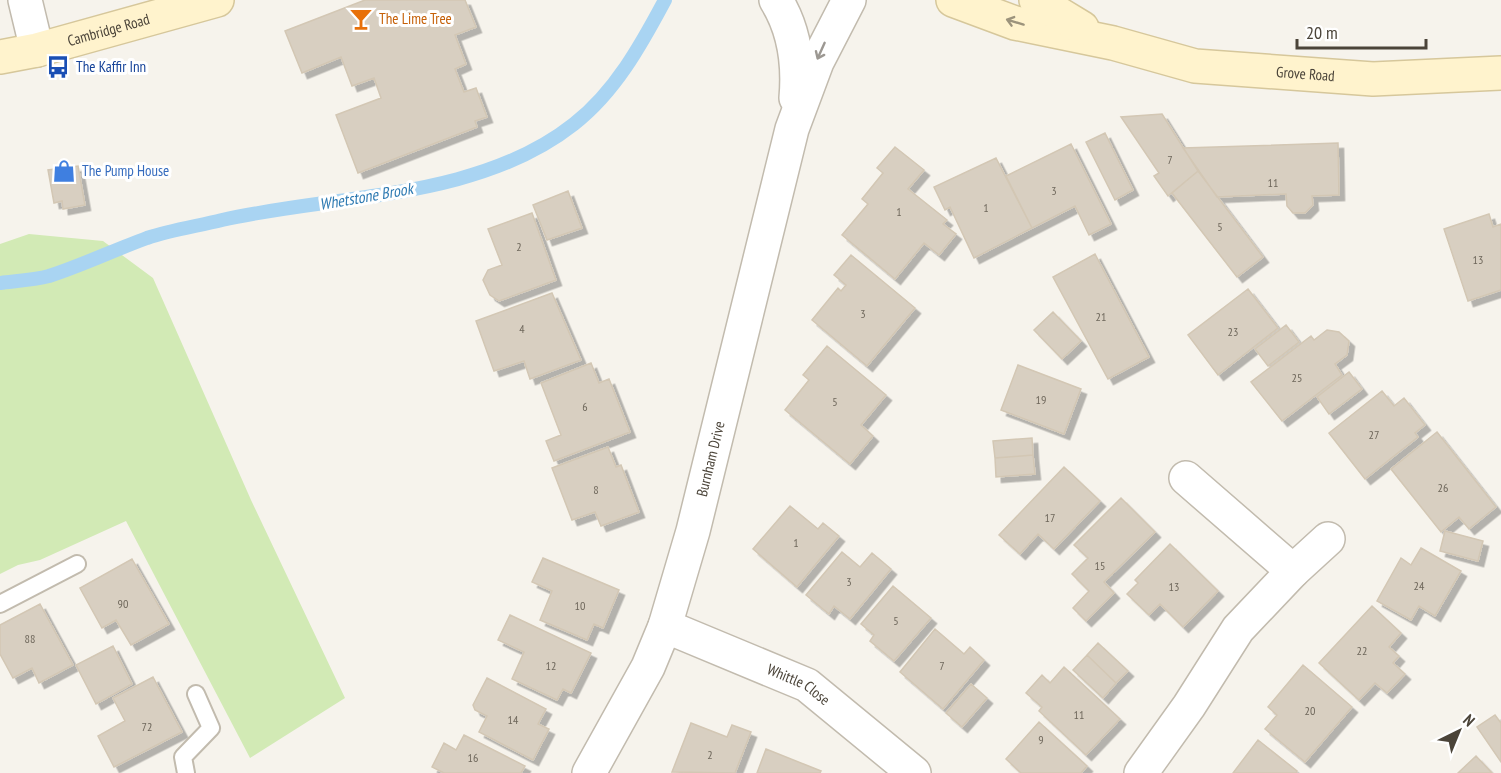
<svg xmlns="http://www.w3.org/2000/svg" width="1501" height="773" font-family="'PT Sans Narrow',sans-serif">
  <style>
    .green { fill: #d2eab5 }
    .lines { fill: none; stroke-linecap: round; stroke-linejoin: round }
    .stream { stroke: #a9d4f2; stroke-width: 14 }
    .building { fill: #d8cfc1; stroke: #d3c7b4; stroke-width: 1.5; filter: url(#shadow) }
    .lane-casing { stroke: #c2bbae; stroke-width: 20 }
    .street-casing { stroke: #c2bbae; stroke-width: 36 }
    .secondary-casing { stroke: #d6c79b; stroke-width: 36 }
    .lane { stroke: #fff; stroke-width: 16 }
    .street { stroke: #fff; stroke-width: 33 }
    .secondary { stroke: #fff3cd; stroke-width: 33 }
    .oneway { stroke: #9c937c }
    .oneway2 { stroke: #9c9892 }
    .labels { text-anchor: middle; stroke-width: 6; stroke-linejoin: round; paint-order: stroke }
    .number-label { font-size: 12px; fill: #6e675b }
    .food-label { font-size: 15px; fill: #c56008; stroke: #fff; text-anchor: start }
    .street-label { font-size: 15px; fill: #4b4439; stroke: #fff }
    .transit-label { font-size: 15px; fill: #164399; stroke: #fff; text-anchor: start }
    .shop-label { font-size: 15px; fill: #366cbe; stroke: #fff; text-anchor: start }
    .water-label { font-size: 16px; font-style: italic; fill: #2e7ab2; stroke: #fff }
  </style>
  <defs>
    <filter id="shadow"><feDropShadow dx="5.5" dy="5.5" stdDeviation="0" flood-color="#0004"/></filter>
  </defs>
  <rect width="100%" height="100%" fill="#f6f3ec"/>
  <path class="green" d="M29,234L103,241L153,278L251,500L345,698L250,758L126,521L40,560L18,565L0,574V244Z"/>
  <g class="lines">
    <path class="stream" d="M0,283C16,281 34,280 49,276C83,265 114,250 147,238C171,230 198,226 222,220C337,194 478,200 574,124C615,92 641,45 665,0"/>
  </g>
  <path class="building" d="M365,0H465L476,27L455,35L466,64L455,69L464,92L476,88L487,117L475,121L477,127L358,173L336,115L381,98L374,78L352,86L341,57L302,73L285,31Z
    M1162,114L1198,171L1168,196L1154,176L1159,173L1121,117Z
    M1105,133L1133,190L1115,200L1086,142Z
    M1338,143L1339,195L1312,196L1313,205L1305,213H1293L1287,206L1286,194L1217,197L1183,148Z
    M1071,144L1111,224L1089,235L1075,206L1032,228L1006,176Z
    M895,147L924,170L908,189L947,220L943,224L956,234L939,255L924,243L895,279L842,235L868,204L862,199L883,173L877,168Z
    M996,158L1032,228L974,258L950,207L945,210L934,187Z
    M78,166L85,205L63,209L62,201L54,203L48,170Z
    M1198,171L1263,257L1237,277L1172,193Z
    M568,191L582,228L547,240L533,205Z
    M532,213L556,280L499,301L490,295L483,280L488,270L502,265L488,229Z
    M1489,214L1493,227L1501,224V290L1468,301L1444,229Z
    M1095,254L1149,357L1108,379L1053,277Z
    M851,255L915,308L867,366L812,320L838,288L841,291L846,285L834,275Z
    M1248,289L1278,328L1218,375L1188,335Z
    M552,293L581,360L530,379L524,361L494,371L476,321Z
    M1053,312L1081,341L1062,359L1034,330Z
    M1286,325L1299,342L1268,366L1255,349Z
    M1327,330L1339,332L1349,341L1347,355L1335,364L1342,375L1282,421L1251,382L1311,336L1314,340Z
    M827,346L886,395L861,425L873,436L850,464L785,410L809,380L803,375Z
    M591,363L599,383L609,379L630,432L554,461L546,441L561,435L541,383Z
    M1018,365L1081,389L1064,434L1001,410Z
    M1349,372L1362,389L1329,414L1317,397Z
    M1382,391L1394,406L1404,398L1425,425L1415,433L1418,437L1365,479L1329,433Z
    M1437,432L1496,507L1469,529L1459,517L1441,532L1391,469Z
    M1032,438L1033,455L995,458L993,441Z
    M608,447L616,467L621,465L639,512L601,526L595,512L572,520L552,468Z
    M1033,455L1035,474L996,477L995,458Z
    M1064,467L1100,501L1054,549L1038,534L1020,554L999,535Z
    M1121,498L1155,532L1104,582L1114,593L1086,621L1073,608L1089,591L1072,574L1088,558L1074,545Z
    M790,506L818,529L823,523L839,536L797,587L753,549Z
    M1445,531L1483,541L1478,561L1440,551Z
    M1170,544L1218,591L1183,627L1160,604L1149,615L1127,594L1138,583L1135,580Z
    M1421,548L1461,571L1435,616L1419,606L1411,620L1377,601L1401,558L1411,565Z
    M842,552L860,567L872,553L891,569L850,619L834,606L829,614L806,595Z
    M543,558L619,590L603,628L594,624L587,640L540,620L552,591L532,582Z
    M132,559L169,624L131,645L116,620L102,628L80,588Z
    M893,586L931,618L894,661L870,641L874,635L861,624Z
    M40,604L73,665L39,683L32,668L13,678L0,654V625Z
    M1372,606L1401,633L1389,647L1399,656L1393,663L1405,674L1387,693L1375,683L1359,700L1319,663Z
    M510,615L591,653L571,693L563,689L557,700L512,679L524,652L498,640Z
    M935,629L964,654L970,647L984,660L943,709L900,672Z
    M1098,643L1128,671L1116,683L1087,655Z
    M113,646L132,684L96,704L76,665Z
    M1087,655L1116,683L1103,698L1073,670Z
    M1303,665L1352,707L1305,762L1265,729L1277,715L1268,707Z
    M1064,667L1120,719L1086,755L1039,711L1042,707L1026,693L1042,675L1050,683Z
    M153,677L182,732L114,767L98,736L125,721L113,698Z
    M487,678L546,709L538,724L549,729L533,760L479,732L487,716L475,710L473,705Z
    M971,684L987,698L962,727L946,713Z
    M1495,715L1501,723V762L1477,727Z
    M1039,722L1087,766L1081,773H1021L1006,759Z
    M691,723L727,737L732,725L751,732L735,773L672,772Z
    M464,735L525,766L521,773H444L432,767L444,743L456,750Z
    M1258,740L1297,771L1296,773H1233Z
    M766,749L821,771L820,773H757Z
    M1476,756L1492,773H1458Z"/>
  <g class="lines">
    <g class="lane-casing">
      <path id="lane" d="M0,604L77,564
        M186,773L183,757L211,728L196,694"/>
    </g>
    <g class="street-casing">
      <g id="street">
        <path d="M25,0L37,50"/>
        <path d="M776,0C794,29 799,64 796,98"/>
        <path d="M1293,571L1328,539"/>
        <path id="s1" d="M665,626L807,685L914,773"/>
        <path id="s2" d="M589,773L648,667L665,626L693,531L792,129L817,62L849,0"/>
        <path d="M1141,773L1189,706L1238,629L1293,571L1186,478"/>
      </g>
    </g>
    <g class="secondary-casing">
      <g id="secondary">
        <path id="s3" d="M953,0L1015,23L1113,43L1195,66L1373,79L1501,73"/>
        <path d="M1036,0L1082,28"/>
        <path id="s4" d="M0,57L37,50L217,0"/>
      </g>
    </g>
    <use href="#lane" class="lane"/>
    <use href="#street" class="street"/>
    <use href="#secondary" class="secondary"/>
  </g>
  <defs><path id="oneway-shaft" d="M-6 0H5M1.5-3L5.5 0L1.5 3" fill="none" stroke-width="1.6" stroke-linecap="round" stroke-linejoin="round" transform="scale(1.5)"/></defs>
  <use class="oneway" href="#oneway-shaft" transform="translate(1015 22) rotate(-163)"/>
  <use class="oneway2" href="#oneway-shaft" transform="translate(821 51) rotate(114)"/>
  <defs>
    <g id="bar-bare" transform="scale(1.8)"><path d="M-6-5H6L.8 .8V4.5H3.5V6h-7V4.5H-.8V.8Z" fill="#e8710a" stroke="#fff" stroke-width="2.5" paint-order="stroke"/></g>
    <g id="bus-bare" transform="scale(1.8)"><path d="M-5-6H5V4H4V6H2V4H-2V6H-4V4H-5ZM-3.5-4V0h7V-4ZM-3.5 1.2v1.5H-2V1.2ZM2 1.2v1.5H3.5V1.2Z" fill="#1a4fb4" stroke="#fff" stroke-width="2.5" paint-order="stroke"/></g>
    <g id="shop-bare" transform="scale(1.8)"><path d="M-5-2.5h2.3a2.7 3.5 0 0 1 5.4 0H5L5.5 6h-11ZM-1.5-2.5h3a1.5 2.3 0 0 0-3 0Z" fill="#3f7fe0" stroke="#fff" stroke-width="2.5" paint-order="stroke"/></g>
  </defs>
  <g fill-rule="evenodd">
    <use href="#bar-bare" x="361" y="19"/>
    <use href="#bus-bare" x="58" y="67"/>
    <use href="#shop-bare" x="64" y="171"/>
  </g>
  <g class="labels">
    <g class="number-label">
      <text x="1170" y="164">7</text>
      <text x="1273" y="187">11</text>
      <text x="1054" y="195">3</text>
      <text x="986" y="212">1</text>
      <text x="899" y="216">1</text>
      <text x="1220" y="231">5</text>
      <text x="519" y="251">2</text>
      <text x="1478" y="264">13</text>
      <text x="863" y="318">3</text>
      <text x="1101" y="321">21</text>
      <text x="522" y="333">4</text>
      <text x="1233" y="336">23</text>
      <text x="1297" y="382">25</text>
      <text x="1041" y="404">19</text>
      <text x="835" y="406">5</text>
      <text x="585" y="411">6</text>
      <text x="1374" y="439">27</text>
      <text x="1443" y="492">26</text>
      <text x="596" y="494">8</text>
      <text x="1050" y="522">17</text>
      <text x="796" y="547">1</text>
      <text x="1100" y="570">15</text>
      <text x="849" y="586">3</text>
      <text x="1419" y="590">24</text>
      <text x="1174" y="591">13</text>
      <text x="123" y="608">90</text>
      <text x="580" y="610">10</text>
      <text x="896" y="625">5</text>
      <text x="30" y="643">88</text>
      <text x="1362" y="655">22</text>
      <text x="551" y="670">12</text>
      <text x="942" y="670">7</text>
      <text x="1310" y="715">20</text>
      <text x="1079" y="719">11</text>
      <text x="513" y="724">14</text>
      <text x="147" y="731">72</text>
      <text x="1041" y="744">9</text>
      <text x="710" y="759">2</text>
      <text x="473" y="762">16</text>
    </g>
    <g class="food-label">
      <text x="379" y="24">The Lime Tree</text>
    </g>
    <g class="street-label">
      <text dy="5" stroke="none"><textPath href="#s4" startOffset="112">Cambridge Road</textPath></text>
      <text dy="5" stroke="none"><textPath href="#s3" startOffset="362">Grove Road</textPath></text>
      <text dy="5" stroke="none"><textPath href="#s2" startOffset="339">Burnham Drive</textPath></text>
      <text dy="5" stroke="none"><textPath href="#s1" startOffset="146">Whittle Close</textPath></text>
    </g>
    <g class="transit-label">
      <text x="76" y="72">The Kaffir Inn</text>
    </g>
    <g class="shop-label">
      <text x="82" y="176">The Pump House</text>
    </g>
    <g class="water-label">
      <text transform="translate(366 196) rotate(-10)" y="6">Whetstone Brook</text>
    </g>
  </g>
  <g transform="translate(1459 731) rotate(43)" stroke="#ffffff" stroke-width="4.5" paint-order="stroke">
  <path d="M0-4.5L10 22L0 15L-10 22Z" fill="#4b4439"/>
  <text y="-9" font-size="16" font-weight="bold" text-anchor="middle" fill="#4b4439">N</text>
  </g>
  <path d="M1297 39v9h129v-9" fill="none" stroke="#4b4439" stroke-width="3"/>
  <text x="1306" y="39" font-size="18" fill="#4b4439" stroke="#ffffff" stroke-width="4.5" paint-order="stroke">20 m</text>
</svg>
